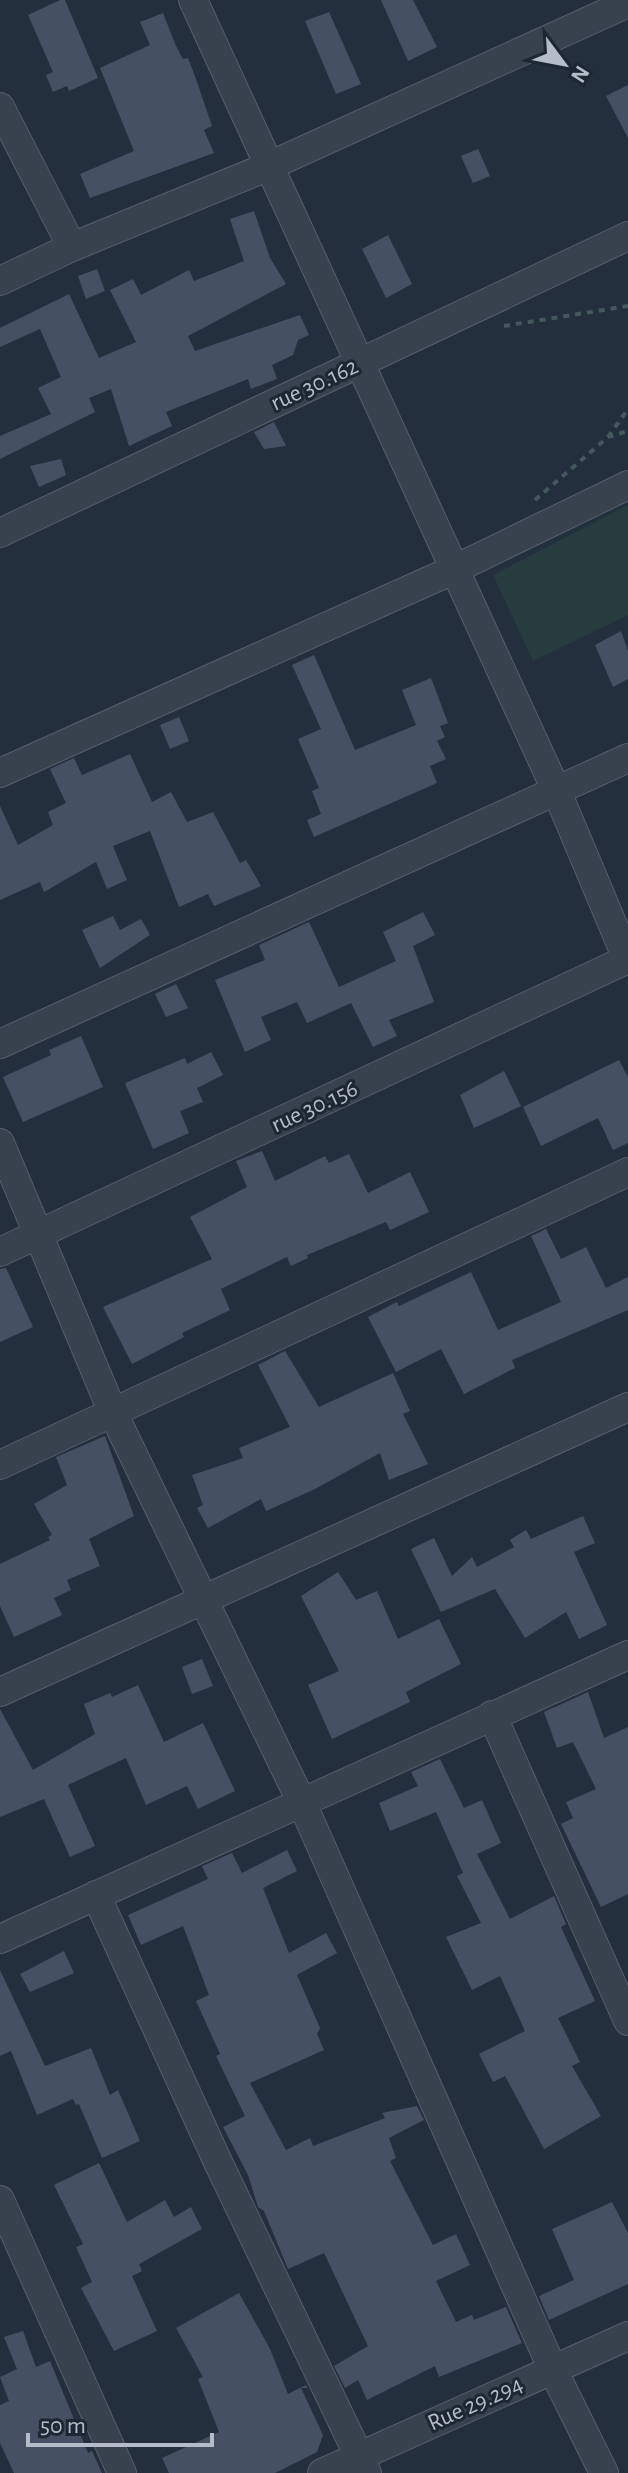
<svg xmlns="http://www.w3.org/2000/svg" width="628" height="2473" font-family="'Alegreya Sans',sans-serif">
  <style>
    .green { fill: #263c3f }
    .building { fill: #455162 }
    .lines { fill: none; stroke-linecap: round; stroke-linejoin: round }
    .minor-casing { stroke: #565f6c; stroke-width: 30 }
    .path { stroke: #44595c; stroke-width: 4; stroke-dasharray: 6 6; stroke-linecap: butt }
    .minor { stroke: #38414e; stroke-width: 28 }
    .labels { text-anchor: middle; stroke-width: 6; stroke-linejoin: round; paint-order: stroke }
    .street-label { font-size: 24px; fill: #b4bcc9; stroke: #1d2633 }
  </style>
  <rect width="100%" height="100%" fill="#242f3e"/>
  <path class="green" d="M628,505V615L533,661L493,575Z"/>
  <path class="building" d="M60,0H65L98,78L69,91L67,86L53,92L46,75L53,72L28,15Z
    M381,0H413L437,47L408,61Z
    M329,12L361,84L336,94L305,21Z
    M163,13L176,46L183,59L188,58L196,79L212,126L204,130L214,153L90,198L80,174L134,151L100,68L150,45L140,22Z
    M628,85V138L606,96Z
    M478,149L490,176L473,183L461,156Z
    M254,211L270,258L286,284L188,336L195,351L300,315L309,335L298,340L293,355L272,365L277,379L251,389L248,379L166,412L172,426L129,446L111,389L89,398L95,412L0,459V436L51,414L38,388L61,377L40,329L0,347V328L69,294L99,358L136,342L110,290L133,279L141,295L189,270L194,281L244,261L230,219Z
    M388,235L412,284L386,298L362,249Z
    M97,269L105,291L86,299L78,276Z
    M274,422L286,446L264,449L254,432Z
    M61,459L66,475L39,487L30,466Z
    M621,631L628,651V679L613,687L595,645Z
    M314,655L355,750L416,725L402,690L431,678L448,723L440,726L445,737L437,741L446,759L430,766L437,783L314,837L307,820L321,814L312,791L319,788L298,739L321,729L292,665Z
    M179,717L189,741L170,749L160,725Z
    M130,754L152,802L171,792L187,822L213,812L240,863L246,860L261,886L214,906L208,894L179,907L150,831L113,846L127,880L107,889L96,862L44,892L40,882L0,900V806L18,845L53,825L48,812L66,803L50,769L74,758L82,775Z
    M423,912L435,935L413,946L434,1002L389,1020L397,1036L373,1047L351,1003L307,1023L297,1002L261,1017L271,1040L245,1052L215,980L265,960L259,945L309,922L339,987L396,961L383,932Z
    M113,916L120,930L141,919L150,935L100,968L82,930Z
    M176,984L188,1008L166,1017L155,994Z
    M81,1036L103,1087L23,1122L3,1077L51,1055L49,1050Z
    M211,1052L223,1075L197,1088L203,1102L180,1111L189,1133L153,1149L125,1083L185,1058L187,1064Z
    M619,1060L628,1077V1143L613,1150L598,1118L541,1146L523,1107Z
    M504,1071L521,1106L474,1128L460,1095Z
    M262,1151L275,1181L325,1156L329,1163L349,1154L368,1193L410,1172L429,1212L390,1230L386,1222L307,1255L308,1258L291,1266L287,1257L221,1289L230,1310L182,1333L184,1337L132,1364L103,1307L212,1259L190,1217L247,1187L236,1161Z
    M546,1229L561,1259L586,1247L606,1288L628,1277V1310L512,1360L515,1368L464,1394L441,1349L396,1372L368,1317L397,1302L399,1306L471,1272L498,1330L561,1302L531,1236Z
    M6,1268L33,1327L0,1342V1269Z
    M285,1351L319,1407L393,1373L410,1411L403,1414L428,1464L389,1480L380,1453L315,1489L266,1511L261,1499L208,1528L197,1508L203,1505L192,1475L243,1458L239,1448L290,1427L258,1365Z
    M105,1436L134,1516L89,1539L100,1566L67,1580L71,1590L54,1598L62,1615L14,1637L0,1606V1564L50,1540L48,1537L52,1535L34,1504L67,1485L56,1457Z
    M583,1516L595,1543L574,1552L607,1625L579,1639L566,1612L525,1638L495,1589L441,1612L411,1549L434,1538L452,1576L472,1557L477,1567L514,1547L510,1540L526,1530L531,1539Z
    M338,1572L356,1600L377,1591L398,1639L439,1619L461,1664L406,1692L410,1702L332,1739L308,1685L339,1671L301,1596Z
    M202,1659L213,1686L192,1694L182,1667Z
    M138,1685L164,1742L203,1723L235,1791L198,1809L187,1786L146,1805L126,1758L68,1785L95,1846L70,1857L44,1799L0,1817V1709L33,1770L95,1734L84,1704L110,1693L112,1697Z
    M588,1692L604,1738L628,1727V1894L601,1907L561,1824L573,1818L566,1802L596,1789L573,1742L557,1748L544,1712Z
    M440,1759L464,1808L482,1800L501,1843L477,1854L510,1919L554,1896L566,1924L561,1927L595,2001L558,2018L580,2062L572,2066L601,2116L544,2149L505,2076L493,2082L479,2054L525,2031L500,1976L472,1990L446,1937L481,1923L457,1876L463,1873L436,1812L390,1831L379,1803L418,1786L411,1772Z
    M287,1850L297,1871L263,1888L289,1953L326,1933L337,1953L297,1975L320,2028L317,2034L324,2050L250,2083L286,2150L310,2138L313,2146L385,2118L382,2113L417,2106L424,2120L389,2138L396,2158L390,2161L433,2245L456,2234L470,2265L436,2281L456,2322L472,2315L474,2320L506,2307L522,2343L439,2377L435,2366L367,2400L358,2380L345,2388L334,2366L368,2346L324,2253L288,2269L264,2211L258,2207L248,2175L223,2127L245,2116L216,2056L220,2054L196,2001L209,1995L183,1926L141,1945L128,1915L208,1879L202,1866L232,1853L242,1873Z
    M64,1951L74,1973L30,1992L20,1974Z
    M0,1970L45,2066L91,2048L110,2095L118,2090L140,2141L102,2158L79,2104L76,2105L73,2099L37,2115L11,2051L0,2056Z
    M99,2163L127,2222L165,2200L174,2217L191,2207L202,2229L139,2264L142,2271L132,2276L157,2331L114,2351L81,2288L92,2282L76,2247L83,2244L54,2185Z
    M612,2202L628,2233V2284L549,2320L539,2296L574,2280L552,2229Z
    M239,2293L270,2349L288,2394L306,2385L308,2388H301L323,2435L317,2452L275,2473H169L162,2458L219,2432L198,2379L203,2377L176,2328Z
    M23,2331L36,2367L50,2361L88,2453L92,2451L102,2473H14L0,2443V2405L9,2401L0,2377L17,2369L4,2337Z"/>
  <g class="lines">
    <g class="minor-casing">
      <path id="minor" d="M193,0L557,792L628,961
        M0,107L72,247
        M0,281L72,247L267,167L628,3
        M0,533L628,236
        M0,773L453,570L628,485
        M0,1044L628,758
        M0,1143L113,1413L302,1803L552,2368L604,2473
        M0,1252L628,959
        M0,1465L628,1172
        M0,1692L628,1407
        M492,1715L628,2021
        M96,1895L217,2160L367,2473
        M0,1939L628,1655
        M0,2200L122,2473
        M322,2473L628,2336"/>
    </g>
    <path class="path" d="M504,326L628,306
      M608,437L628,409
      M535,500L608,437L628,431"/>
    <use href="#minor" class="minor"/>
  </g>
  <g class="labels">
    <g class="street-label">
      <text transform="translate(314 384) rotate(-25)" y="8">rue 30.162</text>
      <text transform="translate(314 1106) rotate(-25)" y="8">rue 30.156</text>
      <text transform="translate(475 2403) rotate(-24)" y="8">Rue 29.294</text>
    </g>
  </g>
  <g transform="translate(564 64) rotate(122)" stroke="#1d2633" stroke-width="6" paint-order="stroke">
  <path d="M0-6L14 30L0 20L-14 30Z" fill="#b4bcc9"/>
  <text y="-12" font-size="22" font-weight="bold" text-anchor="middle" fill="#b4bcc9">N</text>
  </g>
  <path d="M28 2433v12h184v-12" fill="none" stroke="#b4bcc9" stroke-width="4"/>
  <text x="40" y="2433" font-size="24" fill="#b4bcc9" stroke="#1d2633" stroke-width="6" paint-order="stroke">50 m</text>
</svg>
